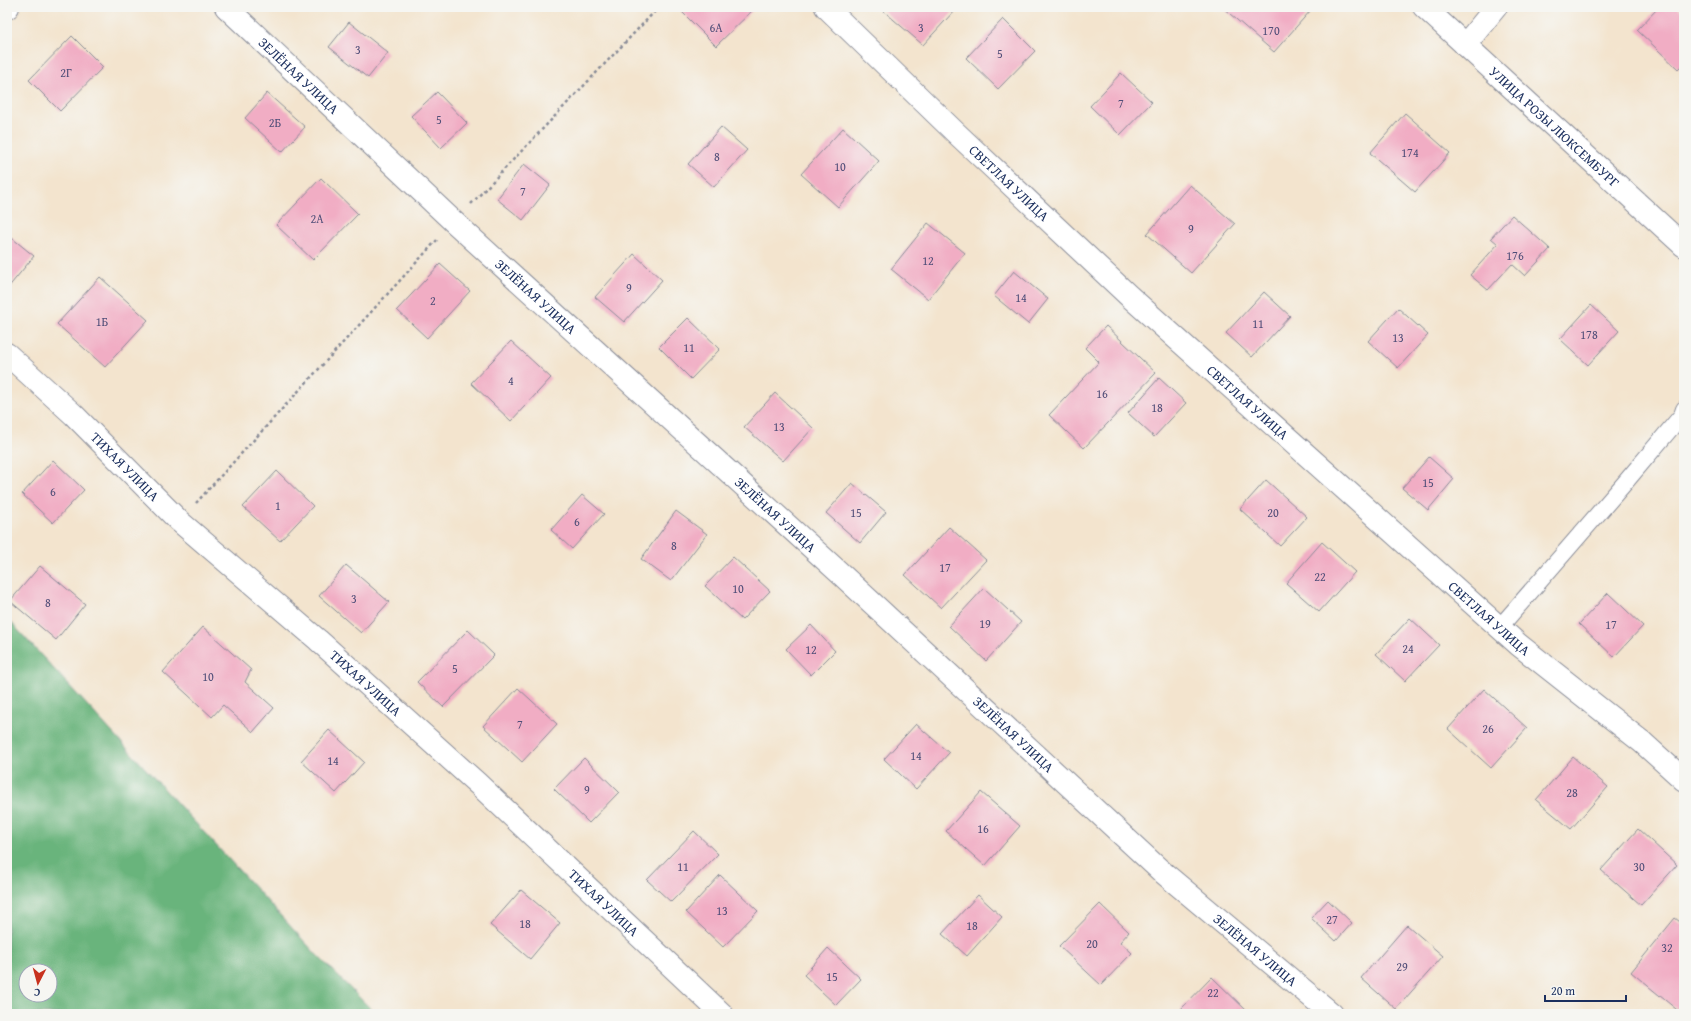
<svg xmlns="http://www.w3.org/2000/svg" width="1691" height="1021" font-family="'Gentium Book Plus',serif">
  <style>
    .forest { fill: #69b47c; stroke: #42726d; fill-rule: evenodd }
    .building { fill: #f1adc4 }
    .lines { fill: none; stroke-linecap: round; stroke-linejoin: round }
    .service-casing { stroke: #878a96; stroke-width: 18 }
    .minor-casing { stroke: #878a96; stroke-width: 24 }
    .tertiary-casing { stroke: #878a96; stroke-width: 24 }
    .path { stroke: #878a96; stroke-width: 2.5; stroke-dasharray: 3 3; stroke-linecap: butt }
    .service { stroke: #fff; stroke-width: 16 }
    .minor { stroke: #fff; stroke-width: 22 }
    .tertiary { stroke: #fff; stroke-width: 22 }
    .labels { text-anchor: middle; stroke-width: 3; stroke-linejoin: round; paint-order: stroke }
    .number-label { font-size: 12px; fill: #504e78 }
    .street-label { font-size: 14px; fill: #1b2f5e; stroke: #f6f6f2 }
  </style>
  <rect width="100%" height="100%" fill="#f6f6f2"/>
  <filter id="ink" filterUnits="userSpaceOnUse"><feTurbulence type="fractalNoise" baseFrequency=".025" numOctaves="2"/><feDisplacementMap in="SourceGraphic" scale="8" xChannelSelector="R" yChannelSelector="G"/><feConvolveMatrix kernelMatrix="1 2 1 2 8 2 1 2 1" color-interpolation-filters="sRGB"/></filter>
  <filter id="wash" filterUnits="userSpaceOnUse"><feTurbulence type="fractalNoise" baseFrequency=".012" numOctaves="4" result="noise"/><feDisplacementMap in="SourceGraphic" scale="16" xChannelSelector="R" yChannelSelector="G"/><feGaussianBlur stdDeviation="0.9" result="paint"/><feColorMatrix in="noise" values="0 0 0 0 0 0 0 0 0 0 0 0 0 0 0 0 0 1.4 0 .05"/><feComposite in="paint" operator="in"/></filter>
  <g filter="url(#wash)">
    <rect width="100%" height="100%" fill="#f3e4ce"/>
    <path class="forest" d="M7,618L315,953L376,1014H7ZM26,971H50V995H26Z"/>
    <g id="blocks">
      <path class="building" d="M685,7H756L716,46L681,11Z
        M879,7H952L955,10L923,45Z
        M1222,7H1308L1311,10L1274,52Z
        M1659,7H1677L1684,13V63L1678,69L1637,30Z
        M1003,19L1035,51L998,89L966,58Z
        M349,22L388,53L368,78L329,47Z
        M72,36L103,67L60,111L29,80Z
        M1121,73L1152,102L1120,135L1090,106Z
        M437,92L467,123L441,148L411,116Z
        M267,93L305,127L282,152L245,118Z
        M1405,113L1450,153L1415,192L1370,153Z
        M721,127L747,150L714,187L688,164Z
        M843,128L879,161L838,207L801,174Z
        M524,164L550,185L523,220L497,199Z
        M321,178L358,214L313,260L276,225Z
        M1190,185L1235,224L1191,273L1147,234Z
        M1512,215L1550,249L1525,276L1512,264L1488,290L1470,275L1498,244L1491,238Z
        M928,223L965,253L928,299L891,269Z
        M7,234L34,256L7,289Z
        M634,254L662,280L624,322L595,297Z
        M440,264L470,291L427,338L397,310Z
        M1014,271L1048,299L1028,324L994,296Z
        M100,277L148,320L105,367L57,324Z
        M1264,292L1290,316L1252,357L1226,333Z
        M1591,305L1619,331L1588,365L1560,339Z
        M1398,308L1428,335L1398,368L1368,341Z
        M688,318L720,349L691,379L659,347Z
        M1106,326L1156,373L1084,448L1049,415L1099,362L1085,348Z
        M511,341L551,378L511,421L471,383Z
        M1159,378L1186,403L1154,437L1128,413Z
        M775,393L813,428L783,461L744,427Z
        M1429,457L1454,479L1428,510L1402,488Z
        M53,460L84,490L53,523L22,494Z
        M277,471L313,506L280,541L243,507Z
        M1266,480L1307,517L1280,546L1240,509Z
        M852,483L886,512L860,543L826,513Z
        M582,495L604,514L572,549L551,530Z
        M676,511L707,534L671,581L641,559Z
        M949,527L986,560L941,608L905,575Z
        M1322,542L1355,572L1319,612L1286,583Z
        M733,557L770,591L742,620L705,586Z
        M346,565L389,602L361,633L319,596Z
        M40,566L85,604L56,640L10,601Z
        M984,588L1021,622L986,661L949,626Z
        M1608,593L1643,626L1614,657L1579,624Z
        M1410,618L1439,645L1405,681L1376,654Z
        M811,625L835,651L811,675L786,649Z
        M203,627L251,670L245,682L274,708L253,732L223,705L212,717L163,672Z
        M468,630L494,655L443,707L417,682Z
        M518,688L557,724L522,762L483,726Z
        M1484,689L1527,728L1491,768L1448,729Z
        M916,724L949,753L916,789L884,759Z
        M329,730L364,762L336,793L301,761Z
        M1573,757L1608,787L1571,829L1536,800Z
        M584,758L619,792L589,823L554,789Z
        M981,792L1020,826L985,866L946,831Z
        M1638,829L1677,865L1641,905L1601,870Z
        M694,831L718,854L671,902L647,880Z
        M720,875L758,911L723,947L686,912Z
        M521,890L560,923L530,959L490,925Z
        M978,895L1002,917L967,956L942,934Z
        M1328,900L1352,923L1336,941L1311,918Z
        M1100,904L1129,932L1120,942L1132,953L1101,985L1059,946Z
        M1675,918L1684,925V1014H1682L1631,972Z
        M1407,925L1443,956L1396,1009L1361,978Z
        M828,948L861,979L836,1005L804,975Z
        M1212,977L1250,1014H1186L1181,1009Z"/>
    </g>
  </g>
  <g filter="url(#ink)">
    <use href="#blocks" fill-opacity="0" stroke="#878a96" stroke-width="1"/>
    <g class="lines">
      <g class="service-casing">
        <path id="service" d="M1499,628L1623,485L1682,415L1684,409"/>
      </g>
      <g class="minor-casing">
        <g id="minor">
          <path id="s1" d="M226,7L454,222L842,575L1160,870L1332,1014"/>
          <path id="s2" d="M826,7L955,132L1129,296L1519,645L1642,742L1684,780"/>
          <path d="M7,8L8,7"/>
          <path d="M1465,45L1496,7"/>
          <path id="s3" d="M7,354L74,415L179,521L318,640L478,784L722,1014"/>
        </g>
      </g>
      <g class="tertiary-casing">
        <g id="tertiary">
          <path id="s4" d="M1424,7L1684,246"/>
        </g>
      </g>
      <path class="path" d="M471,204L659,7
        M196,503L437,240"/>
      <use href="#service" class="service"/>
      <use href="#minor" class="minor"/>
      <use href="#tertiary" class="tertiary"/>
    </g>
  </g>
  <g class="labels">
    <g class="number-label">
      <text x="716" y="32">6А</text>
      <text x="921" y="32">3</text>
      <text x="1271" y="35">170</text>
      <text x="358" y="54">3</text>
      <text x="1000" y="58">5</text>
      <text x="66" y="77">2Г</text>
      <text x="1121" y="108">7</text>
      <text x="439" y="124">5</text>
      <text x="275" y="127">2Б</text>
      <text x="1410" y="157">174</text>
      <text x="717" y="161">8</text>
      <text x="840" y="171">10</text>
      <text x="523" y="196">7</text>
      <text x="317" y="223">2А</text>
      <text x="1191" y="233">9</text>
      <text x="1515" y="260">176</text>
      <text x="928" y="265">12</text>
      <text x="629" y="292">9</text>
      <text x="1021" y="302">14</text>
      <text x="433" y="305">2</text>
      <text x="102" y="326">1Б</text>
      <text x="1258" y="328">11</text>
      <text x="1589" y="339">178</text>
      <text x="1398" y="342">13</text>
      <text x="689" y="352">11</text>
      <text x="511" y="385">4</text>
      <text x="1102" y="398">16</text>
      <text x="1157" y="412">18</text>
      <text x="779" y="431">13</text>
      <text x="1428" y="487">15</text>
      <text x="53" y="496">6</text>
      <text x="278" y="510">1</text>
      <text x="856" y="517">15</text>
      <text x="1273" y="517">20</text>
      <text x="577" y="526">6</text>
      <text x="674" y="550">8</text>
      <text x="945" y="572">17</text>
      <text x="1320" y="581">22</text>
      <text x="738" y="593">10</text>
      <text x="354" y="603">3</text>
      <text x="48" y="607">8</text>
      <text x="985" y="628">19</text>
      <text x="1611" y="629">17</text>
      <text x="1408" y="653">24</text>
      <text x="811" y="654">12</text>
      <text x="455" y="673">5</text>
      <text x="208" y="681">10</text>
      <text x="520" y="729">7</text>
      <text x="1488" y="733">26</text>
      <text x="916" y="760">14</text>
      <text x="333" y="765">14</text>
      <text x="587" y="794">9</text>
      <text x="1572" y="797">28</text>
      <text x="983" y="833">16</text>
      <text x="683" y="871">11</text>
      <text x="1639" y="871">30</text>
      <text x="722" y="915">13</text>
      <text x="1332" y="924">27</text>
      <text x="525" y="928">18</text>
      <text x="972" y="930">18</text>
      <text x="1092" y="948">20</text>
      <text x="1667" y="952">32</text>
      <text x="1402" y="971">29</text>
      <text x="832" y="981">15</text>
      <text x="1213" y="997">22</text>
    </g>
    <g class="street-label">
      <text dy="5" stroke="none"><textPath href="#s1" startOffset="100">ЗЕЛЁНАЯ УЛИЦА</textPath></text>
      <text dy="5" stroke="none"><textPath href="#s4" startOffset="177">УЛИЦА РОЗЫ ЛЮКСЕМБУРГ</textPath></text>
      <text dy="5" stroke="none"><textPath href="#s2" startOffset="254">СВЕТЛАЯ УЛИЦА</textPath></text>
      <text dy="5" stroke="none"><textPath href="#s1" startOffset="424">ЗЕЛЁНАЯ УЛИЦА</textPath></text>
      <text dy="5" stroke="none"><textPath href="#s2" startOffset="578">СВЕТЛАЯ УЛИЦА</textPath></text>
      <text dy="5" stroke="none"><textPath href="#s3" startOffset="163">ТИХАЯ УЛИЦА</textPath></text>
      <text dy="5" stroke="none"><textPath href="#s1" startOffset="748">ЗЕЛЁНАЯ УЛИЦА</textPath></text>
      <text dy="5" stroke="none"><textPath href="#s2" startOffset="902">СВЕТЛАЯ УЛИЦА</textPath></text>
      <text dy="5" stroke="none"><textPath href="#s3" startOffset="487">ТИХАЯ УЛИЦА</textPath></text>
      <text dy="5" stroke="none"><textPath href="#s1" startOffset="1072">ЗЕЛЁНАЯ УЛИЦА</textPath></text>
      <text dy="5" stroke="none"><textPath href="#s3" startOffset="811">ТИХАЯ УЛИЦА</textPath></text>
      <text dy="5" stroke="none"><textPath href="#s1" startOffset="1396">ЗЕЛЁНАЯ УЛИЦА</textPath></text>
    </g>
  </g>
  <rect width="1691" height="1021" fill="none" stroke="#f6f6f2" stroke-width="24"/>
  <g transform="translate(38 983) rotate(186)"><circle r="19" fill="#f6f6f2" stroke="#9ea6b7"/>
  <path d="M0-3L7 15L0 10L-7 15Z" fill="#c8321e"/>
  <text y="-6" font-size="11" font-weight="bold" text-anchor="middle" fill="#1b2f5e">С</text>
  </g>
  <path d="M1545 995v6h81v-6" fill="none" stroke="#1b2f5e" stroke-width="2"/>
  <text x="1551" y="995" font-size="12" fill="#1b2f5e" stroke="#f6f6f2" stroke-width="3" paint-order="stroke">20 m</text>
</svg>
